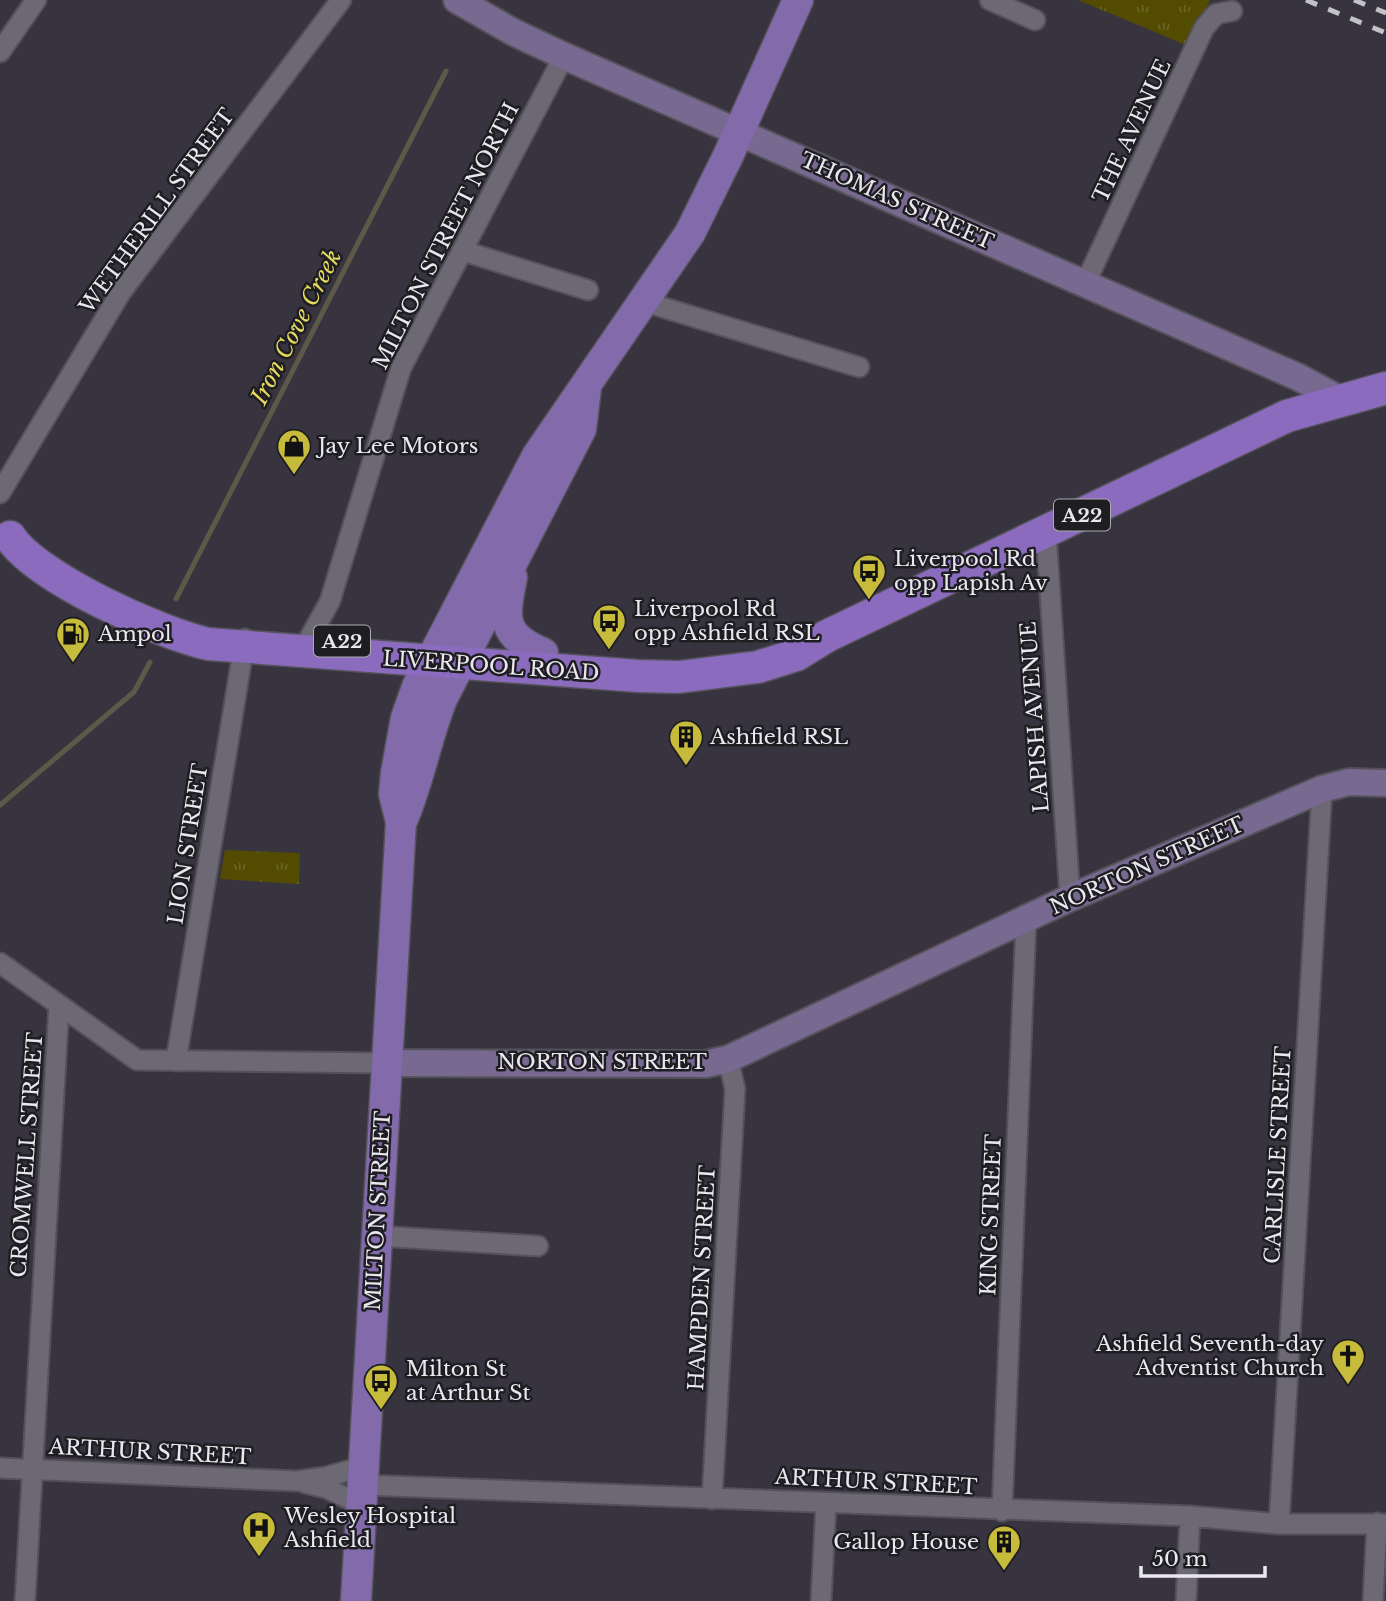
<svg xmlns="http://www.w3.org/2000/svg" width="1386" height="1601" font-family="'Libre Baskerville',serif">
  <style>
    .grass { fill: url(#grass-tufts) }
    .pitch { fill: #524b00 }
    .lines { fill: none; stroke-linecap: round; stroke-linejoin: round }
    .stream { stroke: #5c5948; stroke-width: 5 }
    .minor-casing { stroke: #54515a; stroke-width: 23 }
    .secondary-casing { stroke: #54515a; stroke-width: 30 }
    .primary-casing { stroke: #54515a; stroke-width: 33 }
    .trunk-casing { stroke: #54515a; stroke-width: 35 }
    .minor { stroke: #6c6874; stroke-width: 19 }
    .secondary { stroke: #77698f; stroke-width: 26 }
    .primary { stroke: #826aab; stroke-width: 30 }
    .trunk { stroke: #8a6bbd; stroke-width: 32 }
    .rail { stroke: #c4c2c9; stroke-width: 5; stroke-dasharray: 12 12; stroke-linecap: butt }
    .labels { text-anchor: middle; stroke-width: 5; stroke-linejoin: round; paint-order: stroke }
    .shield { fill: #1e1d22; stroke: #adabb2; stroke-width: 2 }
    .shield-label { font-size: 19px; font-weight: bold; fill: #eae8ef }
    .street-label { font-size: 21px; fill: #eae8ef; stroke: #1e1d22 }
    .poi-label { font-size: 21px; fill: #eae8ef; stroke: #1e1d22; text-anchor: start }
    .water-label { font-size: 23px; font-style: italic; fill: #e5da5f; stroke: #1e1d22 }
  </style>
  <defs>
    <pattern id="grass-tufts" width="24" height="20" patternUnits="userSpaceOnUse" patternTransform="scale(1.75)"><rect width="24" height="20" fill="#524b00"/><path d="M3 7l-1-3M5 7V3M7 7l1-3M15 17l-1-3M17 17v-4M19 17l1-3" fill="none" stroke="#6b6526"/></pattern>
  </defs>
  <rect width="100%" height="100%" fill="#38343f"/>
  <path class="grass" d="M1078,0H1210L1203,16L1199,15L1186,45Z
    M225,850L300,853L299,884L220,879Z"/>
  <path class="pitch" d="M1085,0H1131L1124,16Z"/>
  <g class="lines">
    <path class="stream" d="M176,599L446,71
      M0,805L134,692L150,662"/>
    <g class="minor-casing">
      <path id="minor" d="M990,0L1035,20
        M0,52L36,0
        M463,251L588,290
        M1085,284L1204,28L1216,14L1232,11
        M645,302L859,367
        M0,493L121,292L341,0
        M1046,532L1070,898
        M309,639L330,601L401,368L564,56
        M0,963L137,1060L386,1063
        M176,1061L245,639
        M377,1236L538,1246
        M0,1468L297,1481L326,1477L364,1466
        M305,1483L326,1488L362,1505
        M363,1485L1190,1516L1279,1524H1386
        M712,1499L735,1089L728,1059
        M1002,1511L1026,921
        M1279,1524L1322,789
        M25,1601L59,1005
        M821,1601L826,1504
        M1186,1601L1190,1516
        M1373,1601L1377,1523"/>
    </g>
    <g class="secondary-casing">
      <path id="secondary" d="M457,0L513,32L564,56L1298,377L1339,399
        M386,1063L706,1064L728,1059L1070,898L1322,789L1349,782L1386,783"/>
    </g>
    <g class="primary-casing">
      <path id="primary" d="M512,577C504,618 500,635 543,653
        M402,821C419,782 426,739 442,699L581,429L586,388
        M356,1601L401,822L394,794L396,773L406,718L417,687L537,456L690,233L728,156L798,0"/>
    </g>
    <g class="trunk-casing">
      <path id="trunk" d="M10,537C37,578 159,633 208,644L638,676L679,677L758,667L796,655L827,636L1287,416L1386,388"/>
    </g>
    <use href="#minor" class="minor"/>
    <use href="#secondary" class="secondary"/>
    <use href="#primary" class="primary"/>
    <use href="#trunk" class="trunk"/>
    <path class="rail" d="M1306,0L1386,33
      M1354,0L1386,13"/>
  </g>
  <defs>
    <g id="shop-pin" transform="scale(1.75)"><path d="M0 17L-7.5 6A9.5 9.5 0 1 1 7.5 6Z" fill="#c7bb3c" stroke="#1e1d22"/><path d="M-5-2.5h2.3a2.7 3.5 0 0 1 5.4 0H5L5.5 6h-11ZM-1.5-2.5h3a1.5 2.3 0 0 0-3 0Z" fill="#111"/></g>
    <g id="bus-pin" transform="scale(1.75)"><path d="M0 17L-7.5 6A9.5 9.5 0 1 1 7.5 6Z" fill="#c7bb3c" stroke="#1e1d22"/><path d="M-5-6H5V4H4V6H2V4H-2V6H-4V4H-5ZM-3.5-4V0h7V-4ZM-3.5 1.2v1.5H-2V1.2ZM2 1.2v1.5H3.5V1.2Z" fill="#111"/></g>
    <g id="fuel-pin" transform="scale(1.75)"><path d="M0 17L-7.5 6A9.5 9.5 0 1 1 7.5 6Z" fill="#c7bb3c" stroke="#1e1d22"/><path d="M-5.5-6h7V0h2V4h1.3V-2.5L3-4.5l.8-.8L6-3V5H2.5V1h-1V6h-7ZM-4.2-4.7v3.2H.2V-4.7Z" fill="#111"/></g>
    <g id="building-pin" transform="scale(1.75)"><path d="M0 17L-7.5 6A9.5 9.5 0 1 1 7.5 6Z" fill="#c7bb3c" stroke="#1e1d22"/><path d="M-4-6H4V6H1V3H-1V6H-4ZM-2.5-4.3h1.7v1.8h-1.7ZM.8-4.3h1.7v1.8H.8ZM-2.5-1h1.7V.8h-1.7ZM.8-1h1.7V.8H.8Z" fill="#111"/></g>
    <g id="church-pin" transform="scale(1.75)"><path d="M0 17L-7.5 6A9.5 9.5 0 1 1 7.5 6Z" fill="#c7bb3c" stroke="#1e1d22"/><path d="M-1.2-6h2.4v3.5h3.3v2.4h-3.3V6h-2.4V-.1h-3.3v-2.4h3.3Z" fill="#111"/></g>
    <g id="hospital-pin" transform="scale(1.75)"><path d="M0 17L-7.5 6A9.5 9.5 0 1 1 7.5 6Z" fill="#c7bb3c" stroke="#1e1d22"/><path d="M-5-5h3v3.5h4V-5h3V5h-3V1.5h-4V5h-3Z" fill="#111"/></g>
  </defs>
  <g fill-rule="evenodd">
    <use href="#shop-pin" x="294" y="446"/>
    <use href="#bus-pin" x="869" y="571"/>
    <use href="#bus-pin" x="609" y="621"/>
    <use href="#fuel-pin" x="73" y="634"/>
    <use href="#building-pin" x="686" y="737"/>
    <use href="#church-pin" x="1348" y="1356"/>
    <use href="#bus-pin" x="381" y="1381"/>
    <use href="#hospital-pin" x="259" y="1528"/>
    <use href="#building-pin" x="1004" y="1542"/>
  </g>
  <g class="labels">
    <g class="shield">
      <rect x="1054" y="499.5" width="56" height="31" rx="5"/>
      <rect x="314" y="625.5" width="56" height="31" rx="5"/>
    </g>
    <g class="shield-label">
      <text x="1082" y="522">A22</text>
      <text x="342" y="648">A22</text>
    </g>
    <g class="street-label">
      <text transform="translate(1132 131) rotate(-65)" y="7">THE AVENUE</text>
      <text transform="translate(897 201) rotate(24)" y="7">THOMAS STREET</text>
      <text transform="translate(157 211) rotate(-54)" y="7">WETHERILL STREET</text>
      <text transform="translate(446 236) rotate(-63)" y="7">MILTON STREET NORTH</text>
      <text transform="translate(491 666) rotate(4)" y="7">LIVERPOOL ROAD</text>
      <text transform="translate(1035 717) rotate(-94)" y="7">LAPISH AVENUE</text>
      <text transform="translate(188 844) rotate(-81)" y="7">LION STREET</text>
      <text transform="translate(1147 866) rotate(-24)" y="7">NORTON STREET</text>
      <text x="602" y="1069">NORTON STREET</text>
      <text transform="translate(27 1155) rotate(-86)" y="7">CROMWELL STREET</text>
      <text transform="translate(1278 1155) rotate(-87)" y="7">CARLISLE STREET</text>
      <text transform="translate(378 1211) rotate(-87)" y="7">MILTON STREET</text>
      <text transform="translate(991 1215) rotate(-88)" y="7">KING STREET</text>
      <text transform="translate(702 1278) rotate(-87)" y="7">HAMPDEN STREET</text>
      <text transform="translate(150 1452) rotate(3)" y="7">ARTHUR STREET</text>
      <text transform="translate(876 1482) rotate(3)" y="7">ARTHUR STREET</text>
    </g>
    <g class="poi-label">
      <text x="318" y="453">Jay Lee Motors</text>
      <text x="894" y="566">Liverpool Rd<tspan x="894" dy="24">opp Lapish Av</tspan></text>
      <text x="634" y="616">Liverpool Rd<tspan x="634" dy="24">opp Ashfield RSL</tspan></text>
      <text x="98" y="641">Ampol</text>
      <text x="710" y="744">Ashfield RSL</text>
      <text x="1324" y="1351" text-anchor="end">Ashfield Seventh-day<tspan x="1324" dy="24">Adventist Church</tspan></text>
      <text x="406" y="1376">Milton St<tspan x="406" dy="24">at Arthur St</tspan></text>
      <text x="284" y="1523">Wesley Hospital<tspan x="284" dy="24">Ashfield</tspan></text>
      <text x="979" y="1549" text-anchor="end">Gallop House</text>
    </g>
    <g class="water-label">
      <text transform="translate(296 327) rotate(-63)" y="8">Iron Cove Creek</text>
    </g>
  </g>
  <path d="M1141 1566v10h124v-10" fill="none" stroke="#eae8ef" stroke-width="3.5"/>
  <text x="1152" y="1566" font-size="21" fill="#eae8ef" stroke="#1e1d22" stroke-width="5" paint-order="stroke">50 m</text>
</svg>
